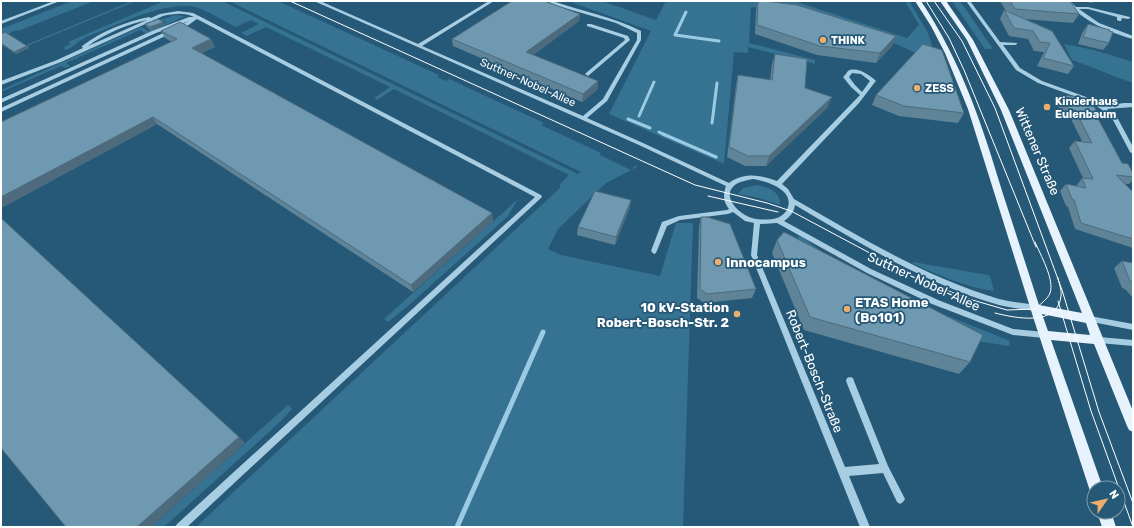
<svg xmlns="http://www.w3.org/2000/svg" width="1134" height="528" font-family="Rubik,sans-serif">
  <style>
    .green { fill: #367292 }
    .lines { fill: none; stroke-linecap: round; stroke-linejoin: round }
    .stream-far2 { stroke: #9bcae3; stroke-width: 3 }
    .stream-far1 { stroke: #9bcae3; stroke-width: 3.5 }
    .stream { stroke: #9bcae3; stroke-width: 5 }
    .minor { fill: #a7cde2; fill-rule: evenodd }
    .major { fill: #e6f2fc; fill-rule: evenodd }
    .tram { stroke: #fff; stroke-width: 1 }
    .wall { fill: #5f8498 }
    .shaded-wall { fill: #4d6b7c }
    .building { fill: #6e99b1; stroke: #4d6b7c }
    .poi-dot { fill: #ebae6c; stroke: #265977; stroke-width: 1.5 }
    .labels { text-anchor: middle; stroke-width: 3.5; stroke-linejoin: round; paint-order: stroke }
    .far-poi-label { font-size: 11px; font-weight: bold; fill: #fff; stroke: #265977; text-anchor: start }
    .far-street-label { font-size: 11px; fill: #fff; stroke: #265977 }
    .street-label { font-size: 13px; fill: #fff; stroke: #265977 }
    .poi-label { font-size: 13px; font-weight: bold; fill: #fff; stroke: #265977; text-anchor: start }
  </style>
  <rect width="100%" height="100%" fill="#265977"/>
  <path class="green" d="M72,1H94L18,31L17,30L1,37V29Z
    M132,1H136L27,46L26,45Z
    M164,1H222L578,174L581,172L229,1H278L439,75L437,77L446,81L449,79L544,123L541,125L601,153L600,155L631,170L636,165L637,167L606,183L558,229L548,249L561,255L660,276L676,223H693L683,527H196L561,187L559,185L569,175L394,89L377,100L374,98L390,87L266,27L247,36L241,33L259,24L251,20L236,27C223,21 209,11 195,7C169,1 124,21 101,31C94,34 87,36 81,40C76,43 72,48 66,50L62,48L71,44L68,42Z
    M568,1H602L656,20L666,1H794L907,38L919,25L905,1H909L928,33L933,49L918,54L896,44L795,11L751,7L749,43L815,60V64L748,47V53L734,52L724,164L609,114L651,31Z
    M952,1H960L993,49H985Z
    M176,15L185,16L146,34L140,30L66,63L70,66L65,68L61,66L1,92V90L141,27L148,31L167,22L159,20Z
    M1064,44L1094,50L1133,62V83C1112,76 1093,67 1072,60Z
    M757,185C768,187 781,192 780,205L759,198L738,194L743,188Z
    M518,199L508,216L408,306L388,322L384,319Z
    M800,235L827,256L918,304L1010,341L1009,346L976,341L792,245Z
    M913,262L988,275L990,276L994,291C965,287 938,275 912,263Z
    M288,405L292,409L280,422L164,527H151Z"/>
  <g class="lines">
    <path class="stream-far2" d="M686,12L675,35L719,41
      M639,116L654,82
      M628,119L650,128
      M712,123L717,83
      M659,132L665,135"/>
    <path class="stream-far1" d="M663,134L716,157"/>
    <path class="stream" d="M457,527L543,332"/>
    <path class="minor" d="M54,1H60L1,24V21Z
      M314,1H320L418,44L489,1H494L422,46L583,116L603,99L637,40V33L616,23L558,6L546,1H552C582,11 613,17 641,31V40L607,101L587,118L643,143L729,183C744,172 761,175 777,181L860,95L851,87L843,77C844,77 847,72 848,71C856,66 870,75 876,81L875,82L859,103L782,184L788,189L794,199C860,237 925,277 999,299C1010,302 1023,303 1035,305L1038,306L1039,308L1038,310L1035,311C1023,309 1011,308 999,305C925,284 860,243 795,205C794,212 790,217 784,221L871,269L938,300L1013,329L1044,332L1047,333L1048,335L1047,337L1044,338L1013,335L932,304L867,273L777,223L760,224L757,255L845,467L879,464L846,381L847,378L850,377L853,378L854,381L888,466L905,499L903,502L900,504L897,502L883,473L849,476L870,527H860L751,255L754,223L745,221L733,212L728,214L680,220L667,226L656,253L654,254L651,251L662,222L679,216L727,210L729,209C723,202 723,195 726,186L639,145ZM852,73L861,74L870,81L862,92L855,85L849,77ZM753,179C764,181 776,184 784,192C794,202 787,217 773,219C765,220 757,220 749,217C735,211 720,193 738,183C742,181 748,180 753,179Z
      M966,1H970L1000,42L1017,43V44L1015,45H1003L1020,68L1042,81L1089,98L1104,106L1124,103H1133V107L1107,109L1118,119L1133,147V154L1130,152L1113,120L1101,109L1085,100L1038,83L1016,70Z
      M1066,1H1070L1076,7H1088L1130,17V18L1128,19L1122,18L1121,21H1119L1117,20V17L1088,9H1079L1099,23L1133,36V39C1108,32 1083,21 1066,1Z
      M178,11L193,13L199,16L541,195L542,197L187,527H175L177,524L535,197L197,19L187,26L1,112V108L183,24L189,21L156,33L3,102L1,103V99L152,31L189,17H194C184,12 174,14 163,16L61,62L1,85V81L57,60L83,48L82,47V46C102,31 125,22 149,17L151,18L160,14ZM147,20L88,46C106,33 126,25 147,20Z
      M587,24H591L628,36L630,40L588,76L585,74L586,73L625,40L624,38L587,26Z
      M1090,316L1133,324V330L1087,321L1086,319L1087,317Z
      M1099,337L1133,340V346L1099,343L1096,342L1095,340L1096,338Z"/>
    <path class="major" d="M915,1H921C962,63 982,124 1003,194C1015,231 1027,268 1039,305L1082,313L1001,110L967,40L940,1H946L973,40L1009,110L1133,411V432L1129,430L1127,426L1094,344L1051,340L1103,488H1094V494L1091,493L1089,488L1035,323L968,109L945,53L931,26ZM1042,314L1086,323L1090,335L1048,331Z
      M1097,512H1111L1116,527H1102Z"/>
    <path class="tram" d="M290,1L695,185L767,203L791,211L883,260L926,282L969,299L1007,310L1035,309C1039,305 1048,299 1050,293C1055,280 1040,254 1035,242
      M926,1L949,38L964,70L1036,247
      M934,1L962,41L995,108L1062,290L1099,412L1133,503
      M708,196L778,212
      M1058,301L1091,411L1133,527
      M995,313C1015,318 1058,327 1061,296C1062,290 1059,284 1058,278"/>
  </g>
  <path class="wall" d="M758,1L892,46L876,63L817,55L755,34L756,10Z
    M1000,1H1070L1079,14L1073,23L1024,19L1074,66L1068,74L1037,66L1044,52L1034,51L1028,39L1009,36L1000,19L1004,10L1006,11Z
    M1083,1H1094L1092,3Z
    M580,14L579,21L533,55L598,89L582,102L453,46L452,39Z
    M145,24H165L151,30L147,27Z
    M1088,24L1109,31V43L1103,50L1078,44L1083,31Z
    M161,31L215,47L201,53L492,213L493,221L413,292L157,124L1,208V122L172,42L165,38Z
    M1,34L27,46L29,48L16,54L1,44Z
    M775,54L805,88L828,107L766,166H745L727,157L736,85L738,75L770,80L772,64Z
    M876,95L964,113L958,123L899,116L872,105Z
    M1061,95L1084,103L1099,116L1097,118L1122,163L1133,173V180L1129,184H1124L1133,192V248L1075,229L1068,207L1066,206L1060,191L1066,184L1077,186V185L1082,178H1083L1069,148L1075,141H1082L1070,117L1063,116L1056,102Z
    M631,200L630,207L615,245L577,235L578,227Z
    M701,217L756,289L752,298L704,303L697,298L699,227Z
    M777,240L970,362L959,374L804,330L772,253Z
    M1122,261L1133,263V298L1125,289L1122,288L1114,268Z"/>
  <path class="shaded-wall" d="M580,14L579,21L527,59L526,52Z
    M164,22L165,24L151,30L150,27Z
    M896,36L892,46L876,63L880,53Z
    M211,39L215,47L196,56L192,48Z
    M27,46L29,48L16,54L14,52Z
    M598,81V89L582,102L583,94Z
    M832,97L828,107L766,166L769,156Z
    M153,117L157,124L1,208V197Z
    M631,200L630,207L615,245L616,237Z
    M492,213L493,221L413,292L411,285Z
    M239,437L245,443L151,527H137Z"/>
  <path class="building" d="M512,1H544L580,14L526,52L598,81L583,94L452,39Z
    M758,1H764L797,5L896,36L880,53L820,46L757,25Z
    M1010,1H1070L1079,14L1015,9Z
    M1004,10L1052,31L1074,66L1043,58L1050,43L1040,42L1033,31L1014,28Z
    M158,19L164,22L150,27L145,24Z
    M180,22L211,39L192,48L492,213L411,285L153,117L1,197V122L177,39L161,31Z
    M1088,24L1110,30L1109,31L1113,32L1109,43L1083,37Z
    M5,32L27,46L14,52L1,43V34Z
    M923,44L942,50L964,113L904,106L876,95Z
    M775,54L807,59L805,88L832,97L769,156H748L729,147L738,75L772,80Z
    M1061,95L1081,97L1084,103L1093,104L1099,116L1096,115L1122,163L1128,164L1133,173V177L1116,175L1133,192V239L1081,223L1074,200L1072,199L1066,184L1086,188L1082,178L1093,179L1075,141L1092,143L1075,110L1068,109Z
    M595,191L631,200L616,237L578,227Z
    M701,217H707L730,224L756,289L707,294L700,289Z
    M1,218L239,437L137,527H66L1,448Z
    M784,232L983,335L970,362L810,317L777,240Z
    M1122,261L1133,263V282L1130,281Z"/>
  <g class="poi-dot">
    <circle cx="823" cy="40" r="4"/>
    <circle cx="917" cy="88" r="4"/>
    <circle cx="1047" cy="107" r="4"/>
    <circle cx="718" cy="262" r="4"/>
    <circle cx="847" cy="309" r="4"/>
    <circle cx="737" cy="314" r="4"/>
  </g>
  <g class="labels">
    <g class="far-poi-label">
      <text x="831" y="44">THINK</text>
      <text x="925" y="92">ZESS</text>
      <text x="1055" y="105">Kinderhaus<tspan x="1055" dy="13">Eulenbaum</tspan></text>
    </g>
    <g class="far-street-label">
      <text transform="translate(528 82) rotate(24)" y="4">Suttner-Nobel-Allee</text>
    </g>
    <g class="street-label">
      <text transform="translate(1038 151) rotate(67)" y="5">Wittener Straße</text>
      <text transform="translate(924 281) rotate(25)" y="5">Suttner-Nobel-Allee</text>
      <text transform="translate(815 371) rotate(68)" y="5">Robert-Bosch-Straße</text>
    </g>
    <g class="poi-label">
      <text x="726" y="267">Innocampus</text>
      <text x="855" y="307">ETAS Home<tspan x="855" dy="15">(Bo101)</tspan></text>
      <text x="729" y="312" text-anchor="end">10 kV-Station<tspan x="729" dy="15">Robert-Bosch-Str. 2</tspan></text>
    </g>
  </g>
  <rect width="1134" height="528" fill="none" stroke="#ffffff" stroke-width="4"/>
  <g transform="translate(1106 500) rotate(56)"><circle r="19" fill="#265977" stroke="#7d9bad"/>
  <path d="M0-3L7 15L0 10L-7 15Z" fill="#ebae6c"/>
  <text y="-6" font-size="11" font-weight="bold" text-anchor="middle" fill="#ffffff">N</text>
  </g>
</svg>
